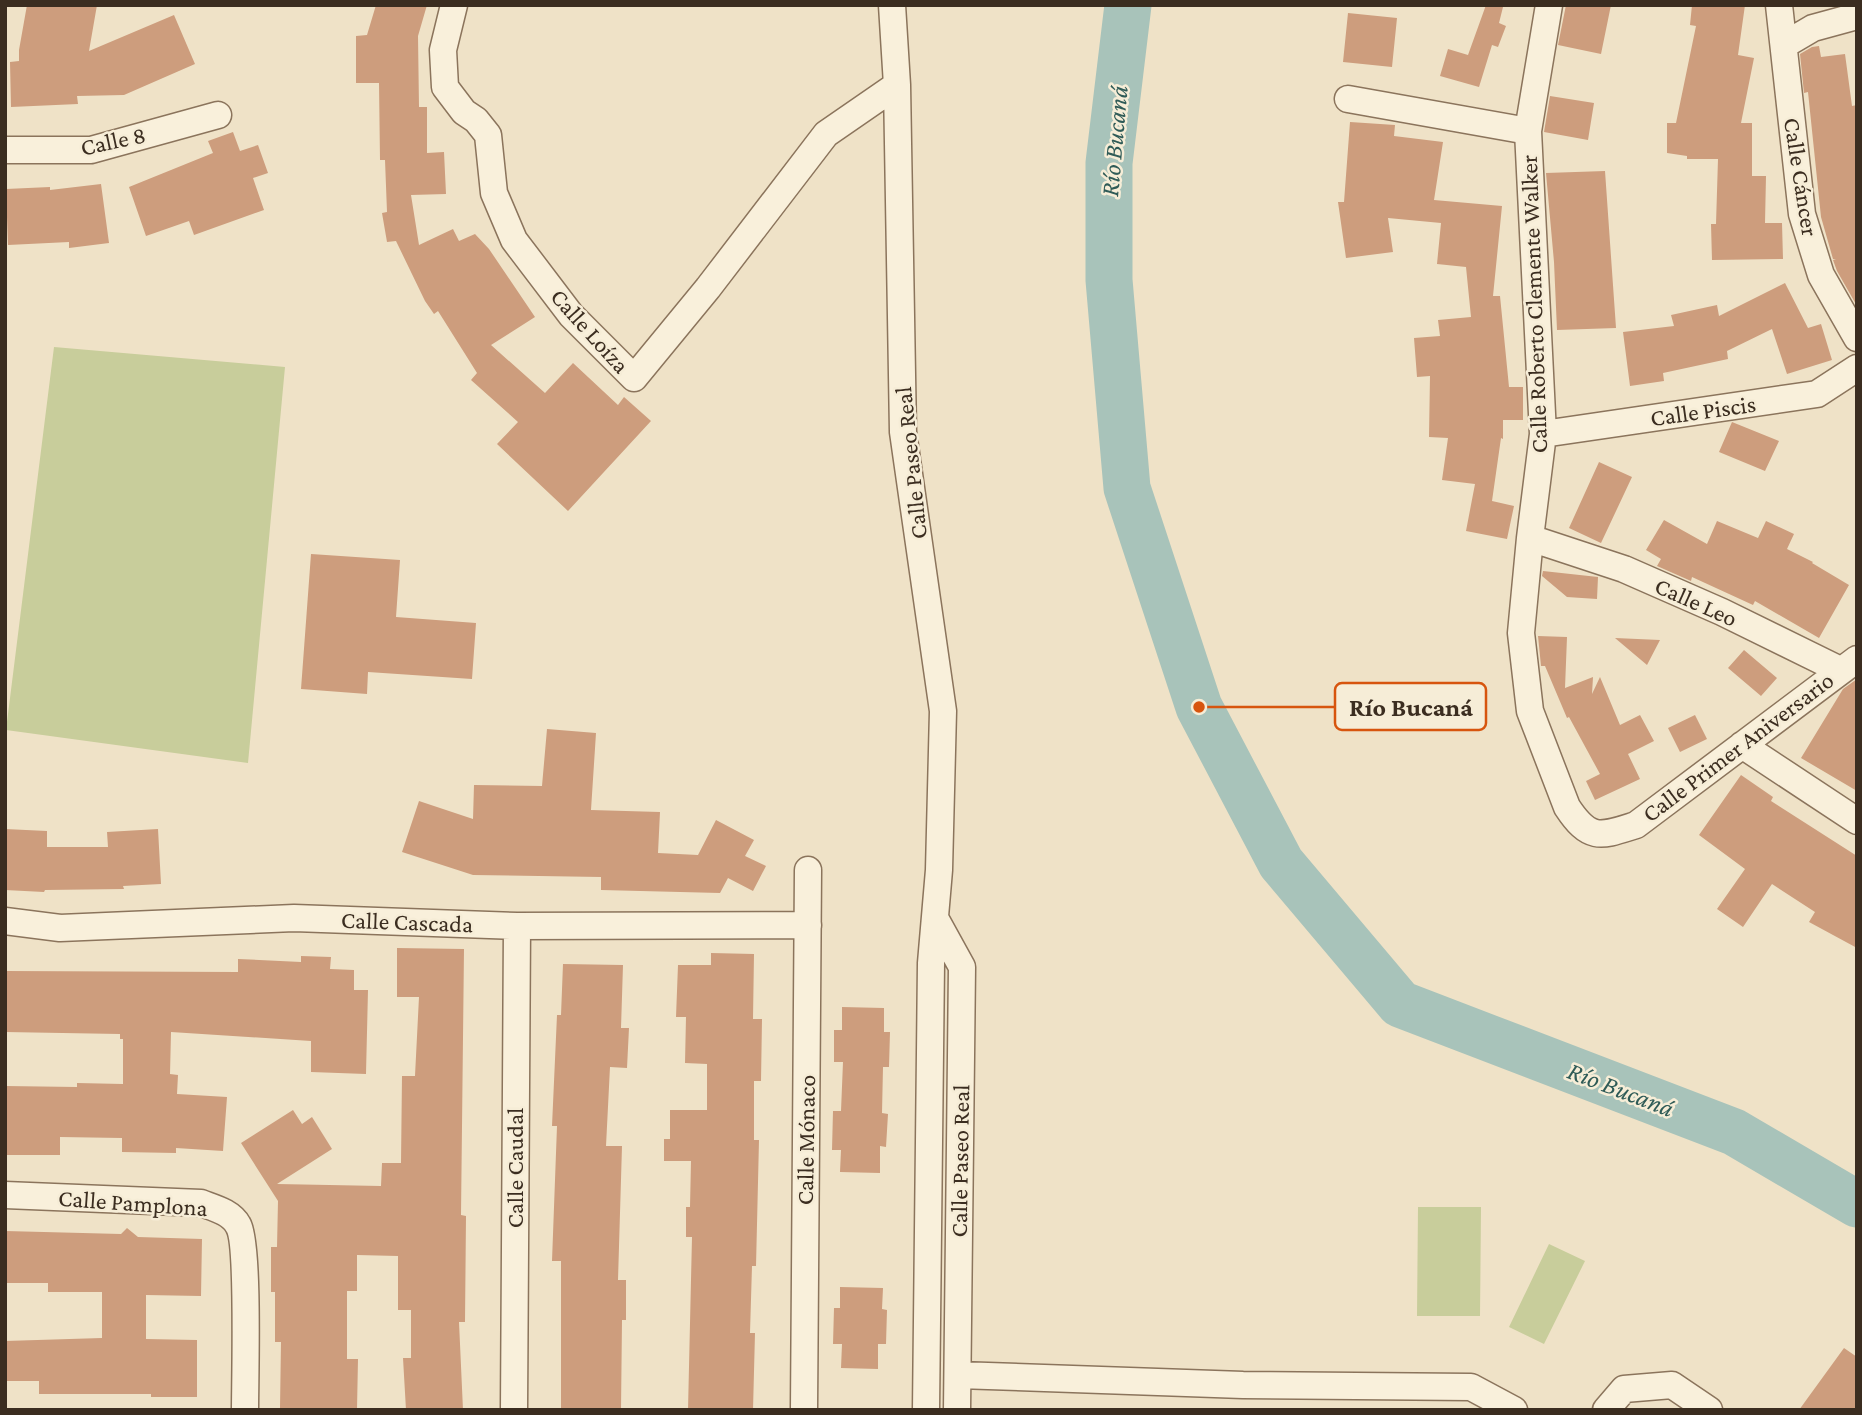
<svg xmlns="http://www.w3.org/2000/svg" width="1862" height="1415" font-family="'Crimson Pro',serif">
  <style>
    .green { fill: #c8cd9b }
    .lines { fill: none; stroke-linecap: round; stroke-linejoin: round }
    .river { stroke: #a8c3ba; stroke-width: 47 }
    .building { fill: #cd9d7d }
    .minor-casing { stroke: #8b745c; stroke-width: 29 }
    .minor { stroke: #f9f0db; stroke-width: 26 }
    .labels { text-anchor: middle; stroke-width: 5; stroke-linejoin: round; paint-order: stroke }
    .street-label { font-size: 24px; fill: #3b2d20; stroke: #f6edd7 }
    .water-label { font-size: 26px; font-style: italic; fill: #2f5b57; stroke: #f6edd7 }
    .leader { fill: none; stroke: #d7550e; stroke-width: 2.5 }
    .callout-dot { fill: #d7550e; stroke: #f6edd7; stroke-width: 2.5 }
    .callout { fill: #f6edd7; stroke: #d7550e; stroke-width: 2.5 }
    .callout-label { font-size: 26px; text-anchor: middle; font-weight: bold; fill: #3b2d20 }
  </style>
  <rect width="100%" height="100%" fill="#efe2c7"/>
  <path class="green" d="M54,347L285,367L248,763L6,730Z
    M1418,1207H1481L1480,1316H1417Z
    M1549,1244L1585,1261L1544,1344L1509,1327Z"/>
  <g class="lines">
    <path class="river" d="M1128,5L1109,163V280L1127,488L1199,707L1281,863L1400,1004L1734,1132L1857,1204"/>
  </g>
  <path class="building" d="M27,5H97L89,51L174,15L195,64L124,95L77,96L78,104L11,107L10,62L19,61V50Z
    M376,5H427L418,36L419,107H427V153L444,152L446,194L411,195L419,245L453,229L459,241L475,234L489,249L535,317L491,345L545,393L573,363L618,405L624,397L651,421L568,511L497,444L518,422L471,380L477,373L438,311L434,314L425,301L396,241L387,242L382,213L387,212L385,160H380L379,83H356V36L367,35Z
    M1486,5L1503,7L1499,23L1506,26L1498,47L1492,45L1479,87L1440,76L1448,49L1468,55Z
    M1566,5H1611L1601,54L1558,45Z
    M1692,5H1745L1738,55L1754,58L1741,123H1752V176H1766L1765,223H1782L1783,259L1712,260L1711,224H1716L1718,159H1687V156L1667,153V123H1676L1696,26L1690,25Z
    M1348,13L1397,18L1392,67L1343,62Z
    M1819,46L1821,57L1845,54L1852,106L1857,105V306L1837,271L1833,260L1836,259H1833L1821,217L1808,92L1804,93L1800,54L1812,47Z
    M1550,96L1594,103L1588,140L1544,132Z
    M1350,122L1395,125L1394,136L1443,142L1434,200L1502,206L1493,296H1500L1509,387H1523V420H1503V439L1501,438L1492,501L1514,506L1507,539L1466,531L1475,484L1442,480L1448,438L1429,437L1430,376L1417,377L1414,338L1440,336L1438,320L1471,317L1466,267L1437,264L1441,223L1388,218L1393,252L1346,258L1338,202H1344Z
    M233,132L240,151L258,145L268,173L253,178L264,210L194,235L189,221L146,236L129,187L213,153L208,141Z
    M1605,171L1616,328L1557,330L1554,262L1546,173Z
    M101,184L109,243L69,248V242L8,245L6,189L50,187V190Z
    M1785,283L1808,328L1821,324L1832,360L1787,374L1772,329L1727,351L1728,359L1663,373L1664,381L1630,386L1623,332L1674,326L1671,315L1717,305L1719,316Z
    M1732,422L1779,441L1765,471L1719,452Z
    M1599,462L1632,477L1601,543L1569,528Z
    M1664,520L1707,544L1717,521L1758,538L1766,521L1794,534L1787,549L1813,562L1812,563L1849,585L1819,638L1755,601L1753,605L1692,577L1691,581L1657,566L1661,559L1646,550Z
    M311,554L400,560L396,617L476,623L472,679L368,672L367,694L301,689Z
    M1543,571L1598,577L1597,599L1567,597L1542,576Z
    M1538,636L1567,637L1565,688L1593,677L1592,694L1600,677L1620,725L1640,715L1654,741L1628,754L1640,779L1595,800L1586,781L1600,774L1569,717L1567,718L1545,666H1541Z
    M1615,638L1660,640L1647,665Z
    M1744,650L1777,678L1761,696L1728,668Z
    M1857,679V791L1801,758L1843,689Z
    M1695,715L1707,739L1680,752L1668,728Z
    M547,729L596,733L591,810L660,812L658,853L698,855L716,820L754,840L745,856L766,866L753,891L728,878L720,893L601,890V877L473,875L402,852L419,801L473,819L474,785L542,786Z
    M1741,775L1773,797L1771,801L1857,856V948L1809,922L1815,912L1772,884L1743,927L1717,909L1745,869L1699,835Z
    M5,829L47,831V847H108L107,832L158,829L161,884L123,886L124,889L45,890L44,892L5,890Z
    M397,948L464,949L461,1215L466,1216L465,1322H459L463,1410H406L403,1358H411V1310H398V1256L357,1255V1291H347V1359H358L357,1409L280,1408L281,1342H275V1292H271V1247H277L278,1201L241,1143L293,1110L302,1124L312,1117L332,1149L277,1184L381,1186L382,1163H401L402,1076H415L419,997H397Z
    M711,953L754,954L753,1019H762L761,1081H754V1140H759L756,1266H752L750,1333H755L753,1410H688L692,1237H686V1207H690L691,1161H664V1139H670V1110H707V1064L685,1063L686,1017H676L678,965H711Z
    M301,956L331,957L330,969L354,970V990H368L366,1074L311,1072V1041L171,1032L170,1074L178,1075L177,1094L227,1097L223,1151L176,1148V1153L122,1152V1138L60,1137V1155H5V1086L77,1087V1083L123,1084V1039H120V1034L5,1032V971L238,972V959L301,962Z
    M563,964L623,965L621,1028H629L627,1068L610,1067L606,1146H622L618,1280H626V1320H622L621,1410H561V1261H552L557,1126H552L557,1015H561Z
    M842,1007L884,1008V1032H890L889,1067H883L882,1113L888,1114L886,1147L880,1146V1173L840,1172L841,1150H832L833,1111H841L843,1062H834V1030H842Z
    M127,1228L138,1237L202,1239L201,1296L146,1295V1339L197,1340V1397H151V1394H39V1381H5V1341L102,1338V1292H48V1283H5V1231L121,1234Z
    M840,1287L883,1288L882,1309L887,1310L886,1344H878V1369L841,1368L842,1344H833L834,1308H840Z
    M1844,1348L1857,1357V1410H1799Z"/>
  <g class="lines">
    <g class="minor-casing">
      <path id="minor" d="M454,5L443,50L445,87L464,112L476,120L488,135L494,193L514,240L571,315L634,378L708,288L826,134L897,85
        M892,5L897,85L903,432L943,711L939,870L931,963L926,1410
        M1549,5L1528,131L1543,434L1530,538L1521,633L1530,711L1567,807C1590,842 1601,836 1636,825L1857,659
        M1779,5L1802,214L1821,275L1857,338
        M1784,45L1813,28L1857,16
        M1348,99L1528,131
        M5,150H91L218,115
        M1543,434L1817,394L1857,368
        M1530,538L1624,569L1722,612L1840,670
        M1742,745L1857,821
        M935,918L962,967L957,1410
        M5,921L60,928L294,918L517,926L808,925
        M5,1195L201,1203C214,1208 231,1212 238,1225C249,1242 245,1380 245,1410
        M958,1375L1243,1385L1471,1387L1514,1410
        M514,1410L517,926
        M804,1410L808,870
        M1606,1410L1624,1389L1672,1385L1709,1410"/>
    </g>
    <use href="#minor" class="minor"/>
  </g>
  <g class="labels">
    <g class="street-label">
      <text transform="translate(113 141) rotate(-12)" y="8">Calle 8</text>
      <text transform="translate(1801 177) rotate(81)" y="8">Calle Cáncer</text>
      <text transform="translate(1534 304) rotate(-92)" y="8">Calle Roberto Clemente Walker</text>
      <text transform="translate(590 331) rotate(48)" y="8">Calle Loíza</text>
      <text transform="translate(1703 411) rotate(-8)" y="8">Calle Piscis</text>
      <text transform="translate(911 463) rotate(-96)" y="8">Calle Paseo Real</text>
      <text transform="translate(1696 602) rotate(24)" y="8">Calle Leo</text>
      <text transform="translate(1738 747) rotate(-37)" y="8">Calle Primer Aniversario</text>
      <text transform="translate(407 922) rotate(2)" y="8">Calle Cascada</text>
      <text transform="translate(806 1140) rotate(-89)" y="8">Calle Mónaco</text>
      <text transform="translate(960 1161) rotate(-89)" y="8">Calle Paseo Real</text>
      <text transform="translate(515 1168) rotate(-90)" y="8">Calle Caudal</text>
      <text transform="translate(133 1203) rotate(4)" y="8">Calle Pamplona</text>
    </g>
    <g class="water-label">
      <text transform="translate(1114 141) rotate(-85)" y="9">Río Bucaná</text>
      <text transform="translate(1621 1089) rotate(21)" y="9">Río Bucaná</text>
    </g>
  </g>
  <path class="leader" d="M1199 707L1335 707"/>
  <circle class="callout-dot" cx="1199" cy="707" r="7"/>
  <rect class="callout" x="1335" y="683" width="151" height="47" rx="7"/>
  <g class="callout-label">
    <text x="1411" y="716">Río Bucaná</text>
  </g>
  <rect width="1862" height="1415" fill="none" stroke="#3b2d20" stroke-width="14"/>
</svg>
